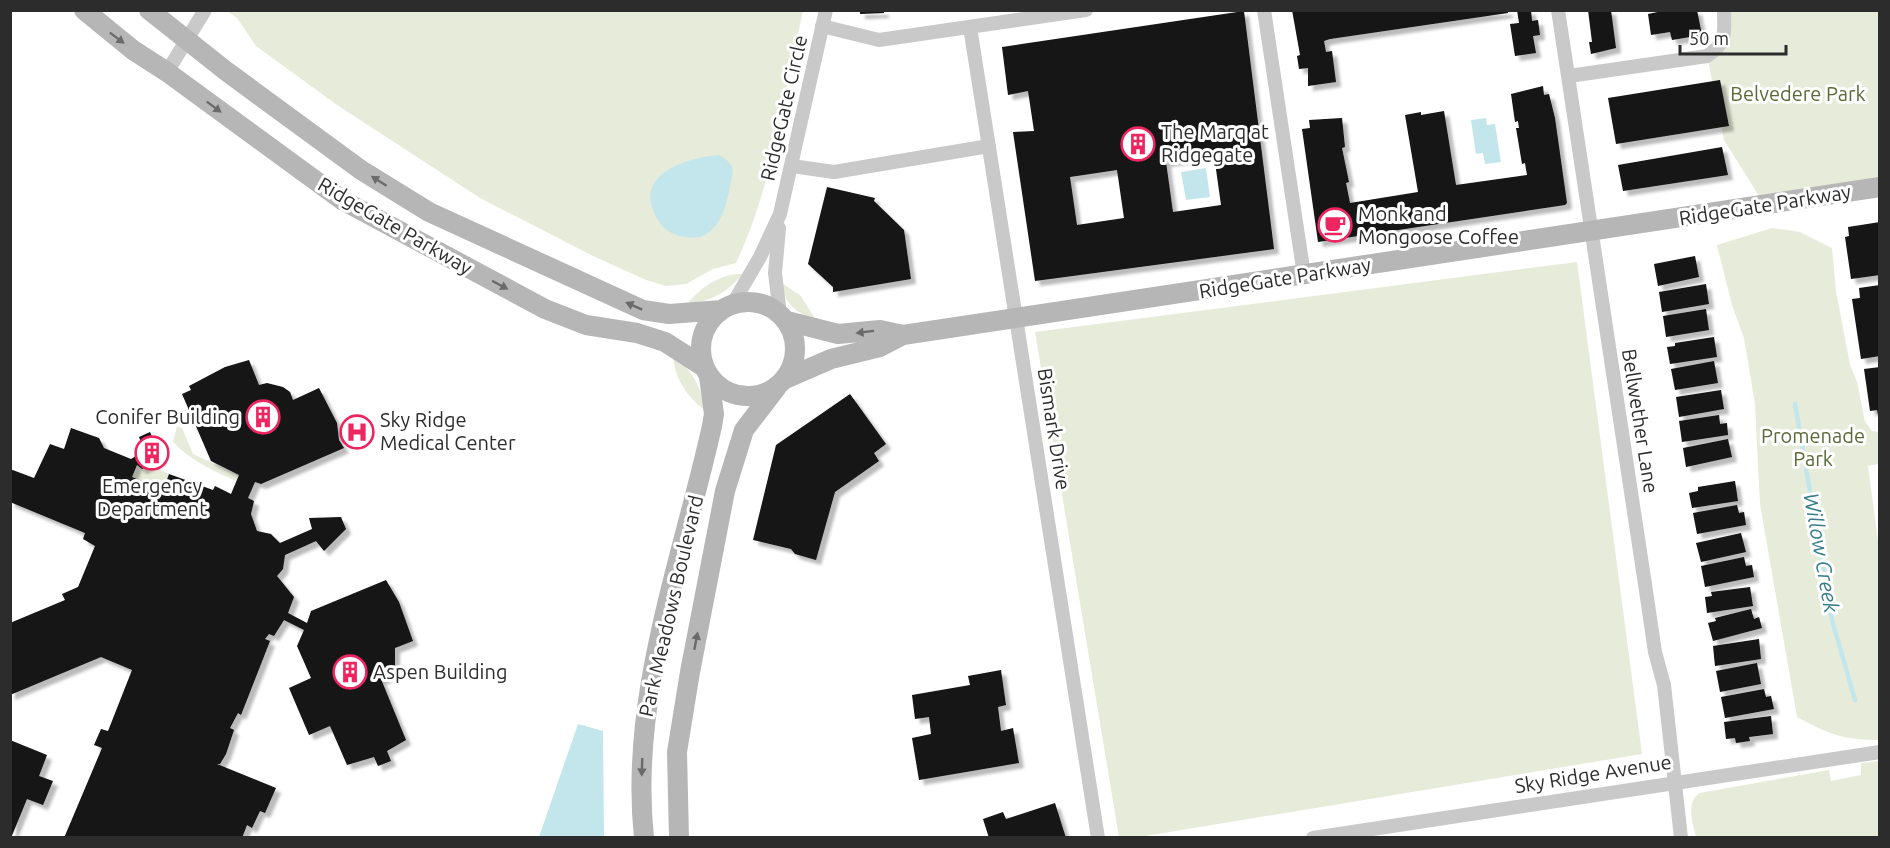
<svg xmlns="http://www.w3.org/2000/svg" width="1890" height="848" font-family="Ubuntu,sans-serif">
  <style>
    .green { fill: #e7ebd9 }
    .water { fill: #c3e6ec }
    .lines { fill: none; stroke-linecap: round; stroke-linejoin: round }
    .stream { stroke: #c3e6ec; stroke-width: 4.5 }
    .building { fill: #131313; fill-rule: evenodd; filter: url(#shadow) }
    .street-tunnel { stroke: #d5d5d5; stroke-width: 14; stroke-dasharray: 14 7; stroke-linecap: butt }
    .street { stroke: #c9c9c9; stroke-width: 14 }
    .secondary { stroke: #b6b6b6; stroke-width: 20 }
    .oneway { fill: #6a6a6a }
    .labels { text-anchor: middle; stroke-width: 6; stroke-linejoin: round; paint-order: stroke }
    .park-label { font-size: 20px; fill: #5b6938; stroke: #fff }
    .street-label { font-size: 20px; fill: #2c2c2c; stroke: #fff }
    .poi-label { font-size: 20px; fill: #2c2c2c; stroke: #fff; text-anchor: start }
    .water-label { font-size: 21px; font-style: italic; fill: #357d8b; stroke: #fff }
  </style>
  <defs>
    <filter id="shadow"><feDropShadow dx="5" dy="5" stdDeviation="1.5" flood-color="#0004"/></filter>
  </defs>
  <rect width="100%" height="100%" fill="#fff"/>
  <path class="green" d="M227,11H803C784,94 773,185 736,263L713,269L686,284L666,286L646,280L593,256L480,198L337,105L256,46L237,18Z
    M1724,11H1879V187L1764,204L1724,140L1707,56L1720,47Z
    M1772,228L1800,232L1832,248L1836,291L1850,365L1857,382L1865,422L1872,431L1879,432V464L1868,466L1880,556L1879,740C1844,740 1828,734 1797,717L1760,504L1755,404L1744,338L1732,305L1717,245Z
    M1577,262L1642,754L1139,837H1119L1035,332Z
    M743,274C727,292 711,302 687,304C701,287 721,273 743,274Z
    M780,282L800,295L816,320C796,313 785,304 780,282Z
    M673,356C694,371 700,386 705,410C687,397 675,379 673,356Z
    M177,426L182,428L193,454L239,475L236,481C212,470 191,461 173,442Z
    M151,464L169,474L163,490L132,477L137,465L142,469Z
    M1879,761V837H1696C1693,824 1685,802 1700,793L1829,770L1831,781L1861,775V763Z"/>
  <path class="water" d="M1486,118L1487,125L1495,124L1501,162L1485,164L1483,153L1476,154L1471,120Z
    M719,155C724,158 730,161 732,168C734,172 731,180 730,186C726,210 716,243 685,237C677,236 670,233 664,228C658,222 653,212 651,204C643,170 693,157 719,155Z
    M1206,168L1210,197L1186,200L1181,172Z
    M578,724L603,731L604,837H539Z"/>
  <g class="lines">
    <path class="stream" d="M1795,404L1832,620L1855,700"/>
  </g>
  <path class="building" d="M860,10H884V13L860,14Z
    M1292,10H1507L1508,13L1330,39L1324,41L1326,52L1332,51L1336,82L1308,86V68L1299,69L1297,56L1300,55Z
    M1517,10H1531L1532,21L1538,20L1540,35L1533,36L1536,53L1515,56L1510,24L1519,23Z
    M1588,10H1611L1616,48L1591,54L1589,42H1592Z
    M1667,10H1697L1702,35L1672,40L1670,32L1651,35L1648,14Z
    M1244,11L1274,249L1035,281L1013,132L1034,131L1028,91L1008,95L1002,47ZM1214,155L1221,205L1173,212L1166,162ZM1117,170L1124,218L1077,225L1070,177Z
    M1720,80L1729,126L1616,144L1608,98Z
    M1543,86L1544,95L1549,94L1555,118L1567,203L1565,205L1318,242L1302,129L1310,128L1309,120L1342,118L1345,147L1342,148L1349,182L1346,183L1350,203L1418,192L1405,115L1421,112V115L1444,111L1456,185L1527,175L1525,163L1522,164L1516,128H1519L1518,121L1515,122L1511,94Z
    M1722,147L1728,175L1623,191L1618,165Z
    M827,187L875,198L874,201L904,230L911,279L833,292V287L808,264Z
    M1880,222V275L1851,279L1845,237L1849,236L1848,227Z
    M1695,256L1699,277L1658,286L1654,264Z
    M1706,284L1709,304L1662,312L1659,292Z
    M1880,285V356L1861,359L1852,299L1860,298L1859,288Z
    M1706,309L1709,330L1666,337L1663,316Z
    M1714,337L1717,357L1670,364L1667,347L1675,346V343Z
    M249,360L259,385L267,383L283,387L290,392L293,400L319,388L337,423L339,440L344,448L261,484L255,482L248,498L254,501L251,514L257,531L271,534L280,543L312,529L309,518L341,517L346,529L324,551L316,541L285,555L283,569L277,576L294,597L288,613L307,623L311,611L386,580L399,602L413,641L395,648V665L386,678L381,679L406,740L387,751L391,761L378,766L374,757L347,765L330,726L309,735L289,688L311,678L297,646L304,630L284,620L274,636L269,634L265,639L270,641L241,715L238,713L230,728L234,730L226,754L220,764H217L276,788L265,813L260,811L252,828L247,825L242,838H64L102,748L94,745L101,729L108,731L132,670L101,657L10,695V623L65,600L62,594L78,587L95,546L83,539L85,533L10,502V469L34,478L50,444L64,449L71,428L99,438L104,448L131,459L136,456L141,458L146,456L139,437L150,432L162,459L142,469L137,465L132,477L163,490L169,474L213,490L215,486L231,494L239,475L211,461L182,394L191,390L189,386L225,367Z
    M1714,361L1718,383L1675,390L1671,369Z
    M1880,367V415H1878L1877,410L1870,411L1864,369Z
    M1721,390L1724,409L1679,417L1676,397Z
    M850,394L886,444L874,453L879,461L835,492L816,560L795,554L791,549L753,540L776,445Z
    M1719,415L1720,424L1727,423L1728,435L1682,442L1679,421Z
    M1728,439L1732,457L1686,467L1683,448Z
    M1735,481L1738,501L1692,508L1689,493L1698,491V487Z
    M1737,505L1739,513L1744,512L1746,525L1697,534L1693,513Z
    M1741,533L1746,552L1701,562L1696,543Z
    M1744,557L1746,566L1752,565L1754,577L1705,587L1701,566Z
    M1750,587L1753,606L1707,613L1705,597L1712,596L1711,592Z
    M1751,609L1754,619L1759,617L1762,628L1713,641L1708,623L1716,621L1715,618Z
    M1759,639L1761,659L1715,666L1713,646Z
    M1757,663L1761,684L1720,692L1716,671Z
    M1001,670L1006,705L998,707L1001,731L1013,728L1019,763L919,780L912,738L931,734L929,717L915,719L912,695L970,685L968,676Z
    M1764,689L1766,697L1771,696L1774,709L1725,718L1721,697Z
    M1771,716L1773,734L1749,737L1750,741L1736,743L1735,738L1726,739L1724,722Z
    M10,740L47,755L39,776L53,781L43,805L27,799L11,838Z
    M1055,803L1066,838H989L983,819L1003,812L1006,819Z"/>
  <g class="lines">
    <path class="street-tunnel" d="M144,450L157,446"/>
    <path class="street" d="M1264,10L1304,275
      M1558,10L1646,591L1655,652L1664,685L1681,838
      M822,26L879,40L1086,10
      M970,27L1098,838
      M167,72L205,10
      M1569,76L1707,56C1728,42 1724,34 1724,10
      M792,166L834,172L989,146
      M779,228L775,273L780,315
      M732,305L760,257L780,214L826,10
      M1313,838L1880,752"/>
    <path class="secondary" d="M84,10L133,50L167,72L342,200L545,309L586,325L637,333L665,342L704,367
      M149,10L226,71L361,170L429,212L643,310L669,314L722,310
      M701 349a47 47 0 1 1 94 0a47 47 0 1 1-94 0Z
      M787,321L838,334L880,330L903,335
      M785,379L831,359L880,347L903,335L1880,187
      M644,838C629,698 682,561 712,426L714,414L709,377
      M679,838L677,752L690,672L725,491L744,430L777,387"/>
  </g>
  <defs><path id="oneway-solid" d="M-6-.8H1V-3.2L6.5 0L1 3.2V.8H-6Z" transform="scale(1.5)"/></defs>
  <g class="oneway">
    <use href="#oneway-solid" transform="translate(117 38) rotate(37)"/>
    <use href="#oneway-solid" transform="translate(214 107) rotate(37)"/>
    <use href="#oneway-solid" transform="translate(379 181) rotate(-148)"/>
    <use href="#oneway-solid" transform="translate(500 285) rotate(28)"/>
    <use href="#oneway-solid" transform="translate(634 306) rotate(-156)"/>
    <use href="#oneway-solid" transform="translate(865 332) rotate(173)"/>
    <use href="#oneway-solid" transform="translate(696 641) rotate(-79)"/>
    <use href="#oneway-solid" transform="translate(642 767) rotate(92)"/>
  </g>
  <defs>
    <g id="building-ring" transform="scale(1.725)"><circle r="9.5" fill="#fff" stroke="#ed2561" stroke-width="1.5"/><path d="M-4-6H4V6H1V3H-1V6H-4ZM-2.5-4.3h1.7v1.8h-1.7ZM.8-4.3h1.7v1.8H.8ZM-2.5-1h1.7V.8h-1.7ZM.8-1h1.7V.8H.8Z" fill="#ed2561"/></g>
    <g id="cafe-ring" transform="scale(1.725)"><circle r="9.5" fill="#fff" stroke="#ed2561" stroke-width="1.5"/><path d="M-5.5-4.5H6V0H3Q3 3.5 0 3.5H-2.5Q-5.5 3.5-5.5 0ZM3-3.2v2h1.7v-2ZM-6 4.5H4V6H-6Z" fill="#ed2561"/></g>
    <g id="hospital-ring" transform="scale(1.725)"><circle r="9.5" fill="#fff" stroke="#ed2561" stroke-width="1.5"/><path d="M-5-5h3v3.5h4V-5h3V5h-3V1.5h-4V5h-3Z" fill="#ed2561"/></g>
  </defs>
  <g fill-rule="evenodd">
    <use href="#building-ring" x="1138" y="144"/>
    <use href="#cafe-ring" x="1335" y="225"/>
    <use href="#building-ring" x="263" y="417"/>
    <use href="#hospital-ring" x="357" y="432"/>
    <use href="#building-ring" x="152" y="453"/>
    <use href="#building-ring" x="350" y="672"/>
  </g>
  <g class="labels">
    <g class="park-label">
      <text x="1798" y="101">Belvedere Park</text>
      <text x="1813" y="443">Promenade<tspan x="1813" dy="23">Park</tspan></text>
    </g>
    <g class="street-label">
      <text transform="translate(784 108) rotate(-77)" y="7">RidgeGate Circle</text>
      <text transform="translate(1765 205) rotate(-9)" y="7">RidgeGate Parkway</text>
      <text transform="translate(395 226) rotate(30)" y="7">RidgeGate Parkway</text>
      <text transform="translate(1285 278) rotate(-9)" y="7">RidgeGate Parkway</text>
      <text transform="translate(1640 421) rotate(81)" y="7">Bellwether Lane</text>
      <text transform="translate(1054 429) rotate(81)" y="7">Bismark Drive</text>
      <text transform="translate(671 606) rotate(-77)" y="7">Park Meadows Boulevard</text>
      <text transform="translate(1593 774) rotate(-9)" y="7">Sky Ridge Avenue</text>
    </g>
    <g class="poi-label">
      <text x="1161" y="139">The Marq at<tspan x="1161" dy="23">Ridgegate</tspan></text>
      <text x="1358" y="221">Monk and<tspan x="1358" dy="23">Mongoose Coffee</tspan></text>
      <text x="240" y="424" text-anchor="end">Conifer Building</text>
      <text x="380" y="427">Sky Ridge<tspan x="380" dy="23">Medical Center</tspan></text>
      <text x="152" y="493" text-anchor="middle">Emergency<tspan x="152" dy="23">Department</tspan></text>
      <text x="373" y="679">Aspen Building</text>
    </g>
    <g class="water-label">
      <text transform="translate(1821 553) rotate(80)" y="7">Willow Creek</text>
    </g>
  </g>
  <rect width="1890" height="848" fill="none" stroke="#2c2c2c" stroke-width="24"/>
  <path d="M1680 45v9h106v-9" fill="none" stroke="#2c2c2c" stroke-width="3"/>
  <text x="1689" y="45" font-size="18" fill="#2c2c2c" stroke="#ffffff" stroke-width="4.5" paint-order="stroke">50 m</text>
</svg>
